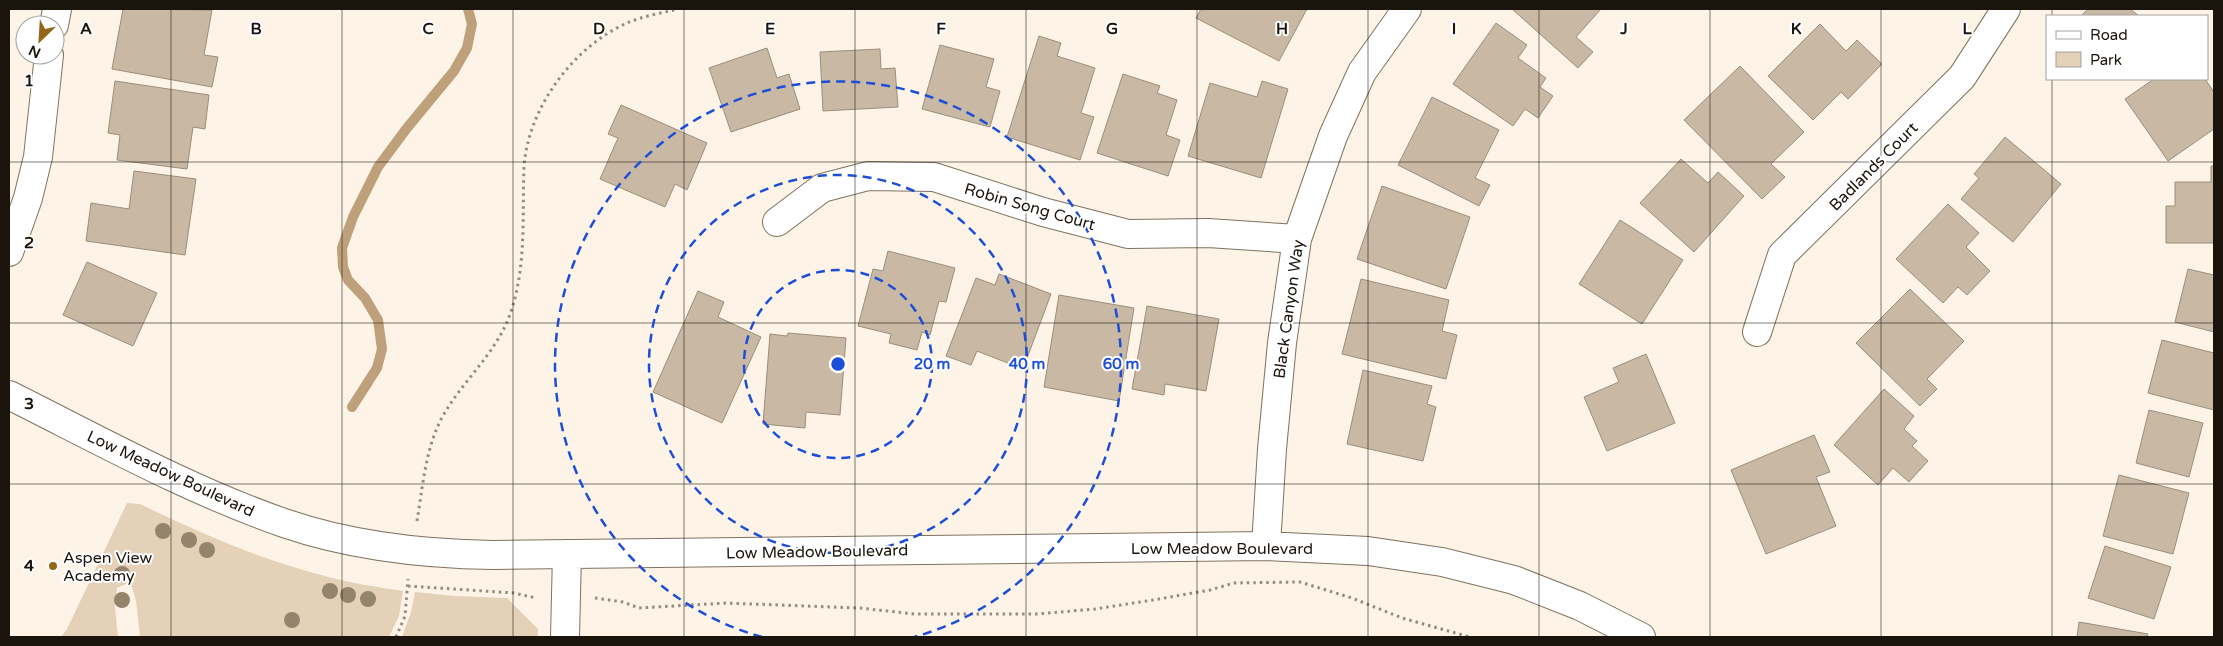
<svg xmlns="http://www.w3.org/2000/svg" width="2223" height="646" font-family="'Varela Round',sans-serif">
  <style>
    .green { fill: #e4d1b7 }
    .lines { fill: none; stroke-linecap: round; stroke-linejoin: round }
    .stream { stroke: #bea17a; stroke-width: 10 }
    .building { fill: #c8b8a4; stroke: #9d8e7a }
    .minor-casing { stroke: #80725f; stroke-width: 30 }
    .path { stroke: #948c81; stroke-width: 3; stroke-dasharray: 2.5 4; stroke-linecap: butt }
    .minor { stroke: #fff; stroke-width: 28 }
    .tree { fill: #94846c }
    .grid { fill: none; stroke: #1a140d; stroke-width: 1; stroke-opacity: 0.55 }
    .ring { fill: none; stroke: #1d4ed8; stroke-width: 2.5; stroke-dasharray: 9 6 }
    .poi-dot { fill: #956615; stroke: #fff; stroke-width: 2 }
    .labels { text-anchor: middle; stroke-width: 4; stroke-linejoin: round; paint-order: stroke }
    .street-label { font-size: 16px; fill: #1a140d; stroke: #fff }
    .poi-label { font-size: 16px; fill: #1a140d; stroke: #fff; text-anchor: start }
    .grid-label { font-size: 16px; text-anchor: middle; font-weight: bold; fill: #1a140d; stroke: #fff; stroke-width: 4; stroke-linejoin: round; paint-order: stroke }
    .centre { fill: #1d4ed8; stroke: #fff; stroke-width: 2.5 }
    .ring-label { font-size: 15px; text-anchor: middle; font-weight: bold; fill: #1d4ed8; stroke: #fff; stroke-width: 4; stroke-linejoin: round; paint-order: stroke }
  </style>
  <rect width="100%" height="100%" fill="#fdf3e6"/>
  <path class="green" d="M127,503L140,504C200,533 261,560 325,576C350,583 377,587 403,591L399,616L389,637H140L136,601L132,587L126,584L117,588L115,607L118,637H61L67,629Z
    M415,592L455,596L507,598L538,629V637H402L411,612Z"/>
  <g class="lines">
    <path class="stream" d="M352,407L377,368L382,349L378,320L365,298L348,280L343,267L342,248L353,217L378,167L407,128L454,71L467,48L472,24L468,9"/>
  </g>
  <path class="building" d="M123,9L212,10L204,55L218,57L212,87L112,69Z
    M1201,9H1307L1279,61L1196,18Z
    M1512,9H1601L1576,37L1593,52L1578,68Z
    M2088,9H2130L2139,16H2081Z
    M1496,23L1527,45L1518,58L1546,78L1540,87L1553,96L1538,118L1525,109L1513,126L1453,84Z
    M1820,24L1846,51L1857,40L1882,64L1848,99L1841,92L1813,120L1768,76Z
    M1039,36L1061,43L1057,56L1095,68L1081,113L1094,117L1080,160L1007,137Z
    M940,45L994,59L986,87L1000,91L990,127L922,109Z
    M767,48L777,78L789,74L800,109L731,132L709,68Z
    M880,49L881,69L895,68L898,107L823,111L820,52Z
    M1740,66L1804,132L1771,164L1785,177L1762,199L1684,120Z
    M1123,74L1160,86L1157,93L1177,100L1166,135L1180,140L1168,176L1097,153Z
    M2154,79H2205L2214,92V129L2168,161L2125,99Z
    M115,81L209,95L205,129L193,127L187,169L117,160L120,135L108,133Z
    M1262,81L1288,89L1261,178L1188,156L1210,83L1257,97Z
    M1432,97L1499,130L1475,178L1490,185L1479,206L1398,165Z
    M621,105L707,143L687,190L675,184L665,207L600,179L618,138L608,134Z
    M2005,137L2061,184L2013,242L1961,199L1979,178L1974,174Z
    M1681,159L1708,183L1718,172L1744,196L1694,252L1640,203Z
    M2211,166H2214V243H2166V206H2175V182H2211Z
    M134,171L196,179L185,255L86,241L91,203L129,209Z
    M1382,186L1470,217L1446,289L1357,259Z
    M1948,204L1979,233L1966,247L1990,271L1967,295L1958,287L1943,303L1896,259Z
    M1620,220L1683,260L1642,324L1579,284Z
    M888,251L955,268L946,302L939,301L930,335L922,332L917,350L889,343L891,334L858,326L873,269L883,271Z
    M87,262L157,293L133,346L63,315Z
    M2188,269L2214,275V332L2175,322Z
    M999,274L1051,294L1023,369L977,351L971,365L946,356L976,278L995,285Z
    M1361,279L1449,300L1442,331L1457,335L1446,379L1342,354Z
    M1910,289L1964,341L1927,379L1937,389L1920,406L1856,343Z
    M698,291L724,302L718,317L761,337L722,423L653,392Z
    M1059,295L1134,308L1119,401L1044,387Z
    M1147,306L1219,319L1206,391L1165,384L1164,395L1132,389Z
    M788,333L846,338L840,415L806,412L805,428L763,424L770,334L787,336Z
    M2162,340L2214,353V410L2148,393Z
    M1646,354L1675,423L1607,451L1584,397L1619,382L1613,368Z
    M1363,370L1432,386L1427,404L1436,407L1423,461L1347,444Z
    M1884,389L1914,416L1904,429L1917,441L1912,446L1928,461L1909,482L1893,468L1878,485L1834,445Z
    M2149,410L2203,423L2189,477L2136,463Z
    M1814,435L1830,472L1816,477L1836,526L1766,554L1731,470Z
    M2119,475L2189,493L2173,554L2103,536Z
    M2105,546L2171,567L2154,619L2088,598Z
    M2079,622L2148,634L2147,637H2077Z"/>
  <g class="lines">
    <g class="minor-casing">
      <path id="minor" d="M54,25L57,9
        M777,222L822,188L868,176L934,177L1043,212L1128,234L1208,233L1297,239
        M9,252L28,198L38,157L49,55
        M1757,332L1782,255L1962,77L2006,9
        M9,395C99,440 189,490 284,523C351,546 423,554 493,555L1266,546L1368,551L1442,562L1514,580L1580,606L1641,637
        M1266,546L1272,449L1282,343L1297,239L1333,136L1362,72L1407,9
        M565,637L567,554"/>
    </g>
    <path class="path" d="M417,521C422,491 425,456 437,428C454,388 493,359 509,317C527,269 522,218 524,167C528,108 573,47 627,23C643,16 662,13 678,9
      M408,586L514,593L536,598
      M595,598L623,602L639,608L726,603L859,608L915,614H1037L1095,609L1153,600L1210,590L1234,583L1300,582L1352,598L1402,618L1470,637
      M396,637L405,616L408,579"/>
    <use href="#minor" class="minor"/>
  </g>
  <g class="tree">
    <circle cx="163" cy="531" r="8"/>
    <circle cx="189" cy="540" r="8"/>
    <circle cx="207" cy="550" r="8"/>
    <circle cx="122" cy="574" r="8"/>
    <circle cx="330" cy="591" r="8"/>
    <circle cx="348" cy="595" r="8"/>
    <circle cx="368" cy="599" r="8"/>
    <circle cx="122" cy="600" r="8"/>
    <circle cx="292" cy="620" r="8"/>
  </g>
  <path class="grid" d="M171,9V637M342,9V637M513,9V637M684,9V637M855,9V637M1026,9V637M1197,9V637M1368,9V637M1539,9V637M1710,9V637M1881,9V637M2052,9V16M2052,79V637M9,162H2214M9,323H2214M9,484H2214"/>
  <g class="ring">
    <circle cx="838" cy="364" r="94"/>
    <circle cx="838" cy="364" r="189"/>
    <path d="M762 637A283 283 0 1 1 914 637"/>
  </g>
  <circle class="poi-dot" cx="53" cy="566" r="5"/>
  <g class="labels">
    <g class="street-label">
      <text transform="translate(1873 166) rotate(-45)" y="6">Badlands Court</text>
      <text transform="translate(1030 206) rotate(16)" y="6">Robin Song Court</text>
      <text transform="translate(1288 309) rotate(-82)" y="6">Black Canyon Way</text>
      <text transform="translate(171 473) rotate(25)" y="6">Low Meadow Boulevard</text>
      <text x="1222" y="554">Low Meadow Boulevard</text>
      <text transform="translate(817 551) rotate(-1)" y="6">Low Meadow Boulevard</text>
    </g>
    <g class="poi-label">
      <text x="63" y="563">Aspen View<tspan x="63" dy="18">Academy</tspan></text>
    </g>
  </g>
  <g class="grid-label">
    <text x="86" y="34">A</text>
    <text x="256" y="34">B</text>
    <text x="428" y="34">C</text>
    <text x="599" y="34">D</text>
    <text x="770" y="34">E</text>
    <text x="941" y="34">F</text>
    <text x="1112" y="34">G</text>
    <text x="1282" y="34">H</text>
    <text x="1454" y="34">I</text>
    <text x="1624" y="34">J</text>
    <text x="1796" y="34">K</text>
    <text x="1967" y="34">L</text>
    <text x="29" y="86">1</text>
    <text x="29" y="248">2</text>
    <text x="29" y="409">3</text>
    <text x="29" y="571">4</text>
  </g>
  <circle cx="838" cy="364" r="8" class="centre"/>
  <g class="ring-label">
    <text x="932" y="369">20 m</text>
    <text x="1027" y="369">40 m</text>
    <text x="1121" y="369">60 m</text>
  </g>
  <rect width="2223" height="646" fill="none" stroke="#1a140d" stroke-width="20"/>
  <rect x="2046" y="15" width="162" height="65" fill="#ffffff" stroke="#a3a19e"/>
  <rect x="2056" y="31" width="25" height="8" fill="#ffffff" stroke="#a3a19e"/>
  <text x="2090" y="40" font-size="15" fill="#1a140d">Road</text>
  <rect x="2056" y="52" width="25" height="15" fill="#e4d1b7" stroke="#a3a19e"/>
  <text x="2090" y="65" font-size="15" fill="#1a140d">Park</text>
  <g transform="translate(40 40) rotate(205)"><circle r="24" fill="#ffffff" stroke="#a3a19e"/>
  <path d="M0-4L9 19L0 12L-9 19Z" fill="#956615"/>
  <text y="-8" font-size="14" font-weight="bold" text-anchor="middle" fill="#1a140d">N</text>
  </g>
</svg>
